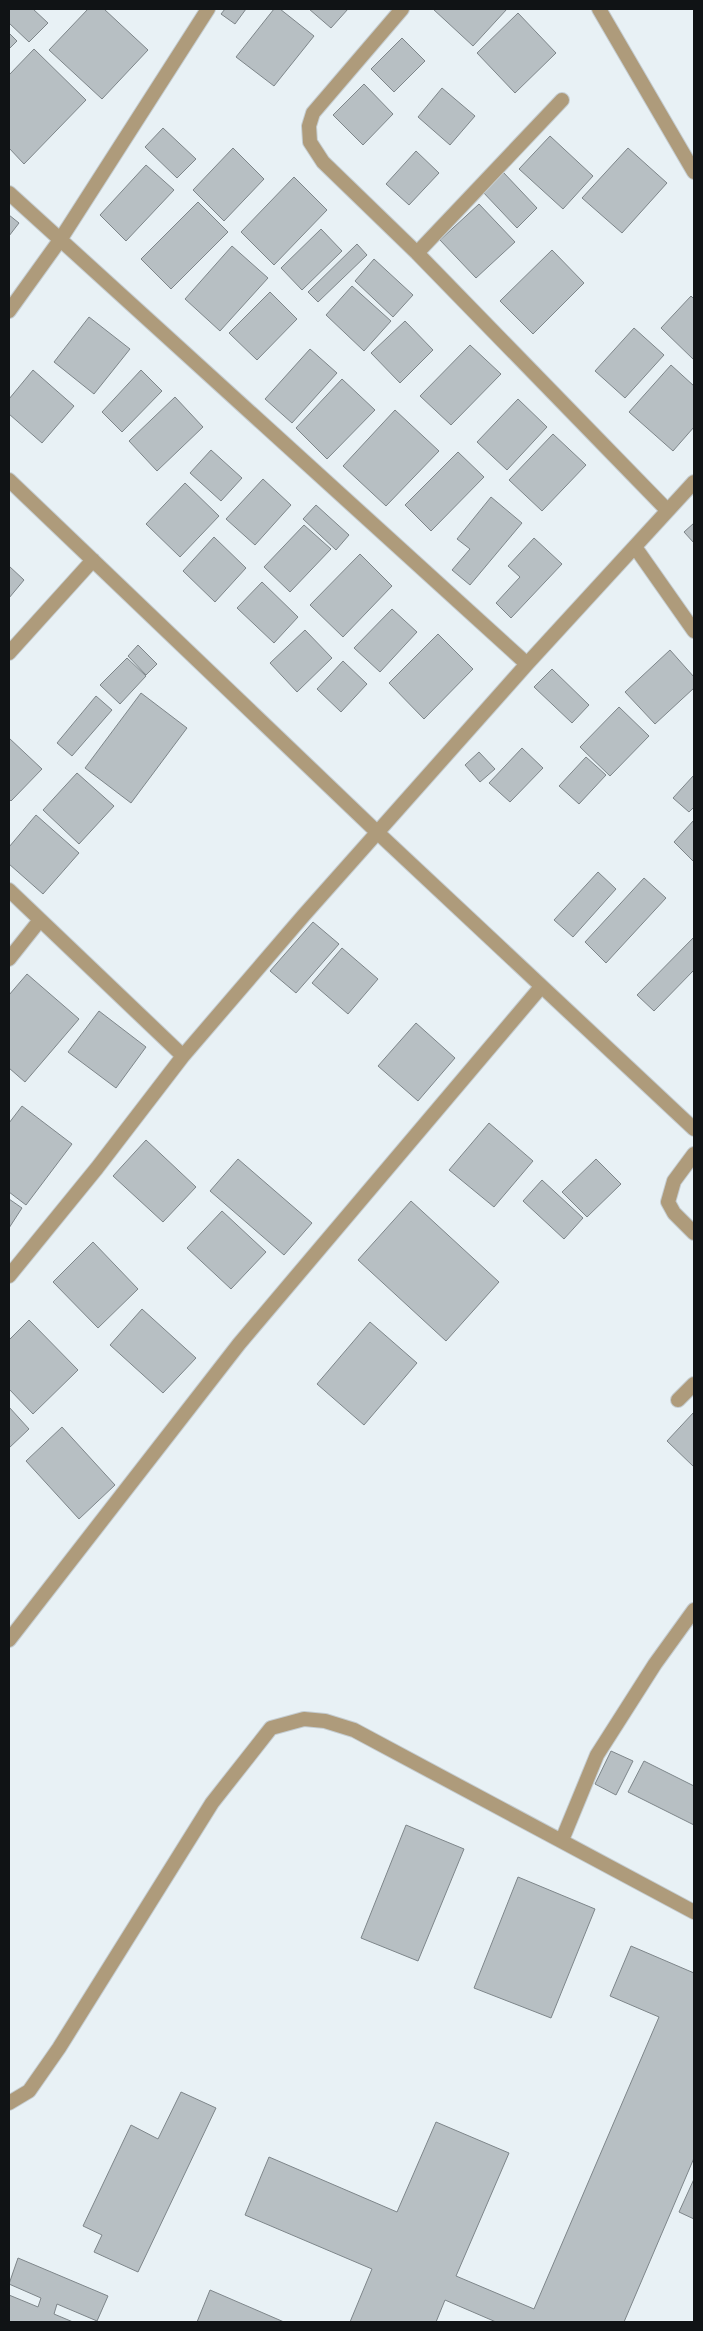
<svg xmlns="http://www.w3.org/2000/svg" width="703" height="2331" font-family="Karla,sans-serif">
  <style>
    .building { fill: #b7bfc3; stroke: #7e868a }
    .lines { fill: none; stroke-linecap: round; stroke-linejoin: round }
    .service-casing { stroke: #c5cdd1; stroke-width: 16 }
    .minor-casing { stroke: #c5cdd1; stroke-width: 16 }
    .service { stroke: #ae9b7b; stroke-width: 14 }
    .minor { stroke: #ae9b7b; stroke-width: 14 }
  </style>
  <rect width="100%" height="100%" fill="#e8f1f5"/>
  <path class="building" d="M9,9H33L48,23L29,42L9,23Z
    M88,9H104L148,50L102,99L49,50Z
    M225,9H246L235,24L221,14Z
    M274,9H280L314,36L274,86L236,57Z
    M309,9H348L331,28Z
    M433,9H507L473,46Z
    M518,13L556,53L515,93L477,53Z
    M9,33L17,41L9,49Z
    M402,38L425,61L394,92L371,69Z
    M34,49L86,100L24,164L9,148V75Z
    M364,84L393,114L363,145L333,115Z
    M442,88L475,116L450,145L418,117Z
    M163,128L196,159L177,178L145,147Z
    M550,136L593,176L563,209L519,169Z
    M233,148L264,179L224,221L193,190Z
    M628,148L667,183L622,233L582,198Z
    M416,151L439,173L409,205L386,184Z
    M146,165L174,190L126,241L100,215Z
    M503,172L537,208L517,228L482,191Z
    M294,177L327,210L274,265L241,232Z
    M198,202L228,232L171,289L141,259Z
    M479,204L515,242L476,278L440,240Z
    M9,215L19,223L9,236Z
    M321,229L342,251L302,290L281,268Z
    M357,244L367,255L318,302L308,292Z
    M232,246L268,278L220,331L185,299Z
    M552,250L584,283L533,334L500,301Z
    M374,259L413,295L393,317L355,281Z
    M352,286L391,321L364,351L326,315Z
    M270,292L297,319L257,360L229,333Z
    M691,296L694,299V360L661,328Z
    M89,317L130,349L94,394L54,362Z
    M405,321L433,350L400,383L371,353Z
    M634,328L664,355L625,398L595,371Z
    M470,345L501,374L451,425L420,396Z
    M310,349L337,373L292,423L265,399Z
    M671,365L694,386V427L673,451L629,412Z
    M33,370L74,406L42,443L9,414V399Z
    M141,370L162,391L122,432L102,412Z
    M342,379L375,410L327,459L296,428Z
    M175,397L203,427L157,471L129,441Z
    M518,399L547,427L507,470L477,442Z
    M395,410L439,451L386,506L343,466Z
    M553,434L586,465L542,511L509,480Z
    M211,450L242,478L221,501L190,473Z
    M458,452L484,477L431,531L405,505Z
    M263,479L291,505L255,545L226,519Z
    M185,483L219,516L180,557L146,524Z
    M491,497L522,523L470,585L452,570L470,549L457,539Z
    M316,505L349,535L336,550L303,519Z
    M694,523V543L684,532Z
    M304,525L331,549L290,592L264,567Z
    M214,537L246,568L215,602L183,571Z
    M534,538L562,564L511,618L496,603L520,577L508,566Z
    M360,554L392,586L343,637L310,605Z
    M9,566L24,580L9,598Z
    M262,582L298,617L274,643L237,608Z
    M392,609L417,632L380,672L354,648Z
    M305,630L332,658L297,692L270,663Z
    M438,634L473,669L424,719L389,683Z
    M138,645L157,664L146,675L128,656Z
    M670,650L694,677V688L655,724L625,692Z
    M127,658L146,676L120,704L100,685Z
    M343,661L367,684L341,712L317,689Z
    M552,669L589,705L572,723L534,687Z
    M141,693L187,728L131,803L85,768Z
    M96,696L112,710L72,756L57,743Z
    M619,707L649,736L610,776L580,747Z
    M9,738L42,769L11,801L9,799Z
    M522,748L543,768L510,802L489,783Z
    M479,752L495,769L480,782L465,765Z
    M586,757L606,775L579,804L559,786Z
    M77,773L114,806L79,844L43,810Z
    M694,775V807L689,812L673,798Z
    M36,815L79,853L43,894L9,864V847Z
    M694,820V862L674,842Z
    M598,872L616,889L573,937L554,920Z
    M644,878L666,898L606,963L585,942Z
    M313,922L339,944L296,993L270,971Z
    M694,937V970L654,1011L637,995Z
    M342,948L378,979L348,1014L312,983Z
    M27,974L79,1019L25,1082L9,1068V995Z
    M99,1011L146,1047L116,1088L68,1052Z
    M416,1023L455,1058L418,1101L378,1066Z
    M22,1106L72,1144L26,1205L9,1192V1123Z
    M489,1123L533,1161L494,1207L449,1170Z
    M146,1140L196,1187L163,1222L113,1176Z
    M238,1159L312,1223L284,1255L210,1191Z
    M596,1159L621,1184L587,1217L562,1192Z
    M542,1180L583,1218L564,1239L523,1201Z
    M9,1199L22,1208L9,1228Z
    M411,1201L499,1282L446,1341L358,1260Z
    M222,1211L266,1252L231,1289L187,1248Z
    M93,1242L138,1289L98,1328L53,1282Z
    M142,1309L196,1358L163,1393L110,1345Z
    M29,1320L78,1370L33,1414L9,1389V1340Z
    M370,1322L417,1363L364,1425L317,1384Z
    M9,1407L29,1429L9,1448Z
    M694,1412V1467L667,1441Z
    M62,1427L115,1485L79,1519L26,1461Z
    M611,1751L633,1761L616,1795L595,1784Z
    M644,1761L694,1786V1825L628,1792Z
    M406,1825L464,1849L418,1961L361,1938Z
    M518,1877L595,1909L551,2018L474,1988Z
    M631,1946L694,1973V2158L624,2322H496L445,2300L436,2322H350L372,2269L245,2215L269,2157L397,2212L436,2122L509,2153L456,2276L534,2309L659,2017L610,1996Z
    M181,2092L216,2108L138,2272L94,2252L102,2235L83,2226L131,2125L158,2139Z
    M694,2179V2219L679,2212Z
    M18,2258L108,2296L97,2321L57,2304L54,2314L73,2322H9V2295L38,2307L41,2298L9,2284Z
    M210,2290L284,2322H197Z"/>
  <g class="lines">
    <g class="service-casing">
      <path id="service" d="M562,1840L597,1755L655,1664L694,1610
        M9,2103L29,2091L59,2048L212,1803L271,1728L304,1719L325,1721L354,1730L694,1912"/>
    </g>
    <g class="minor-casing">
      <path id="minor" d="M402,9L313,113L309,126L310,142L323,162L417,253L667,510
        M599,9L694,172
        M9,193L527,664
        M417,253L562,100
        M9,311L60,240L208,9
        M9,480L378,833L694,1129
        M635,547L694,631
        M9,653L93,560
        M9,890L183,1056
        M9,959L40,920
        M694,1154L674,1181L668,1202L674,1213L694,1233
        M9,1276L97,1168L183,1056L304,915L527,664L694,482
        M678,1400L694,1384
        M9,1640L239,1344L541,987"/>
    </g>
    <use href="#service" class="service"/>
    <use href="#minor" class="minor"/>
  </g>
  <rect width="703" height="2331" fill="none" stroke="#101315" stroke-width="20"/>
</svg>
